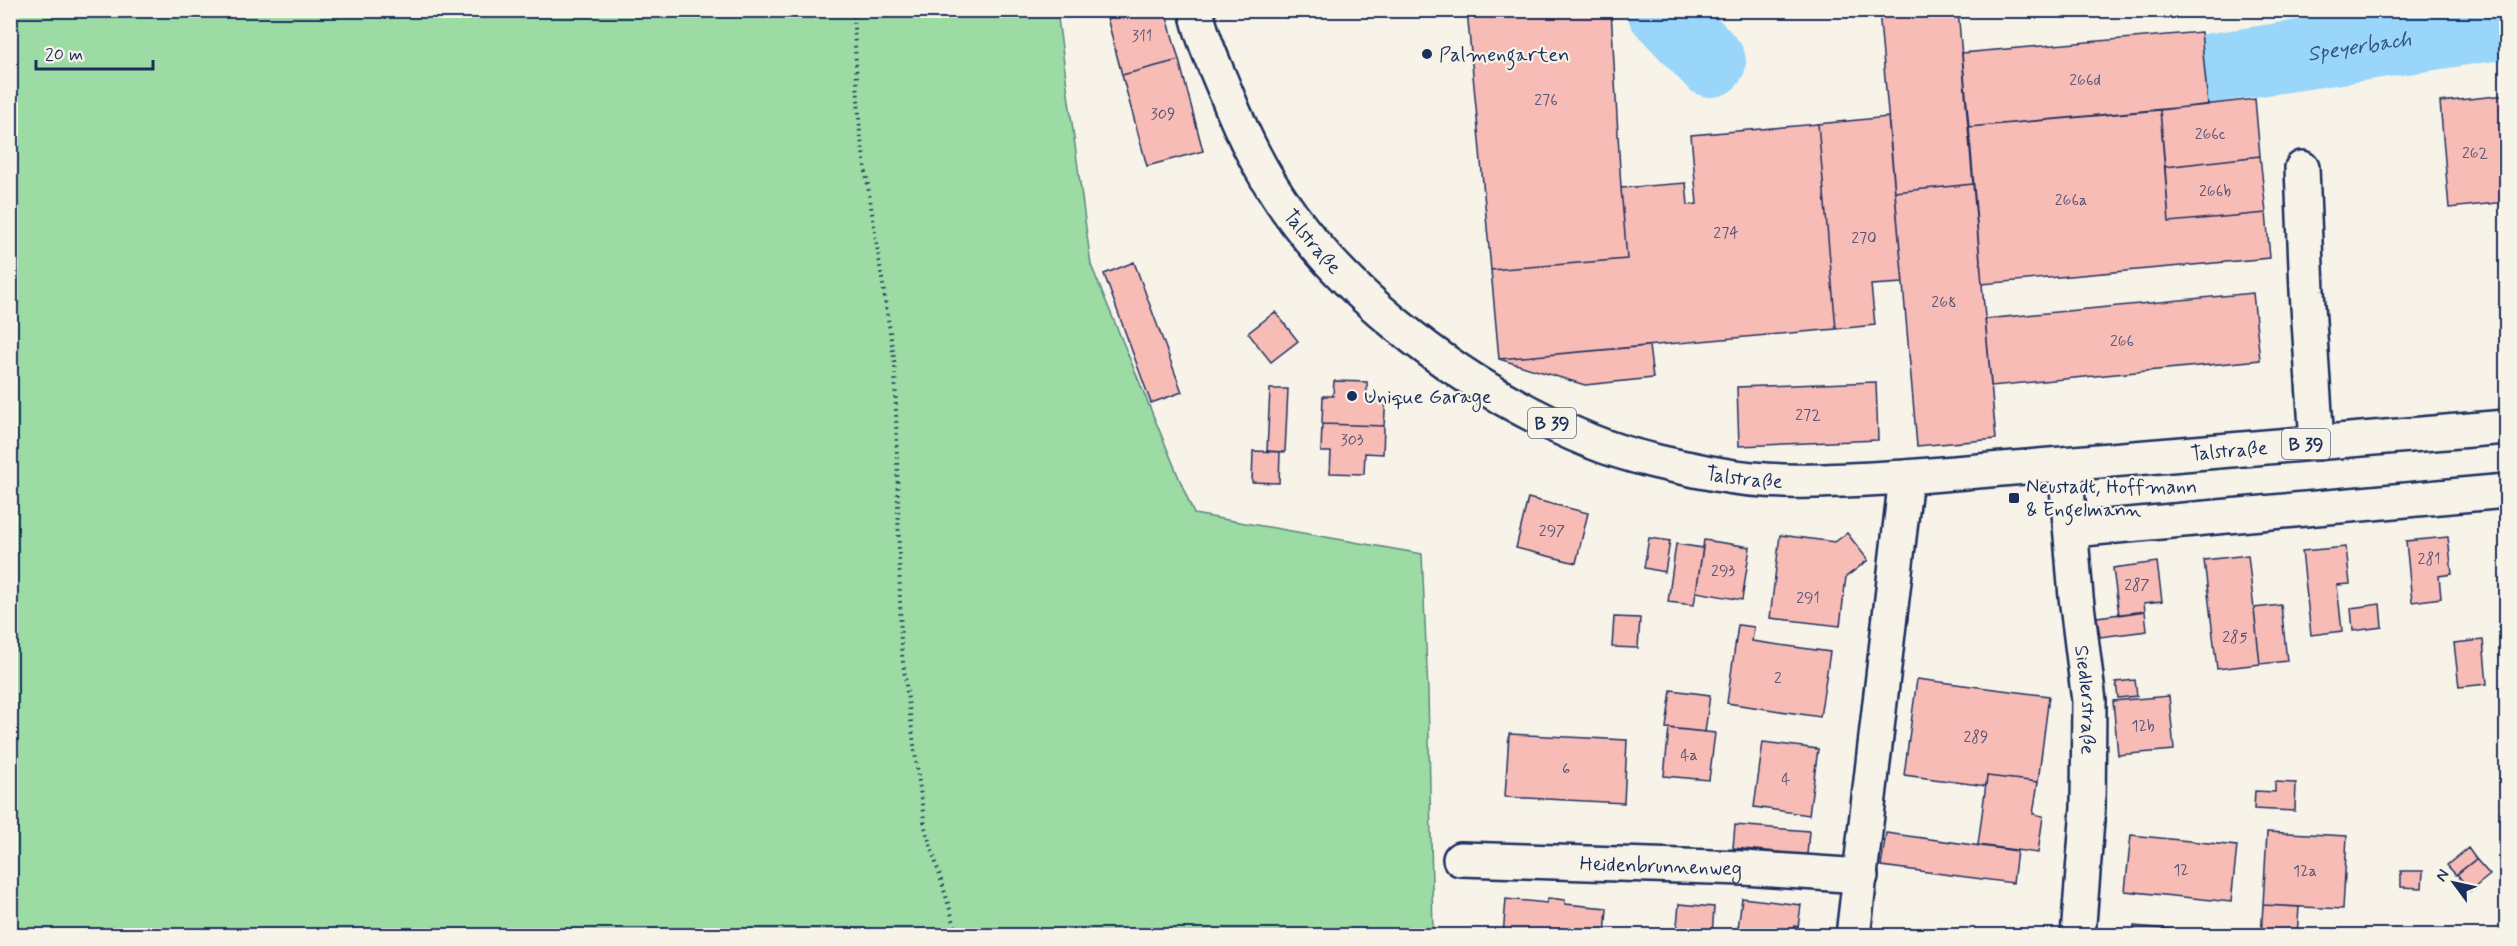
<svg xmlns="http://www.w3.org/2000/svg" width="2517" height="946" font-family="Mynerve,sans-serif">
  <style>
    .green { fill: #9cdba4; stroke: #5c8581; stroke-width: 1.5 }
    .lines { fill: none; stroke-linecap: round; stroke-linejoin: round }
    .river { stroke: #99d6fa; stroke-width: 70 }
    .building { fill: #f8bcb7; stroke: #1b2f5e; stroke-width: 1.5 }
    .minor-casing { stroke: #1b2f5e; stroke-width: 38 }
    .major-casing { stroke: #1b2f5e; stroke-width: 38 }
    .path { stroke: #1b2f5e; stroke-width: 4; stroke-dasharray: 1.5 4.5; stroke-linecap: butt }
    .minor { stroke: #f7f3e8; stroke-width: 33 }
    .major { stroke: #f7f3e8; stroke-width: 33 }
    .poi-dot { fill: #1b2f5e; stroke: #f7f3e8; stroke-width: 2 }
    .labels { text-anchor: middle; stroke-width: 4.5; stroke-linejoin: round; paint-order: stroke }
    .number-label { font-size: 16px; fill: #525274 }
    .shield { fill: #f7f3e8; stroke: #5d6a87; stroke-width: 1.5 }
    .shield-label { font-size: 18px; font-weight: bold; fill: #1b2f5e }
    .poi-label { font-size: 20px; fill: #1b2f5e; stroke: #f7f3e8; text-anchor: start }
    .street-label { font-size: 20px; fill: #1b2f5e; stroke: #f7f3e8 }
    .water-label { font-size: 21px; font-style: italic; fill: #34507d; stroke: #f7f3e8 }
  </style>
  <rect width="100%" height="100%" fill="#f7f3e8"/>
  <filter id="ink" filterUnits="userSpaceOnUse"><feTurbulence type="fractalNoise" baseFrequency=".0167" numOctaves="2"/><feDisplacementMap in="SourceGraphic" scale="12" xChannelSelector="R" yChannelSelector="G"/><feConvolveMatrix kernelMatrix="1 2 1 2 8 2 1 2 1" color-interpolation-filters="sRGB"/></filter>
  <g filter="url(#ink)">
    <path class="green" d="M10,11H1057L1091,265L1194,514L1422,554L1428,692L1433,935H11Z"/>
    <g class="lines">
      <g class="river">
        <path d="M1662,10L1711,62"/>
        <path id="s1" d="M2213,68L2506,24"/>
      </g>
    </g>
    <path class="building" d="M1105,10H1165L1179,60L1122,75Z
      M1467,10H1611L1621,188L1627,259L1491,270Z
      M1879,10H1958L1973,184L1895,192Z
      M2201,32L2208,105L1969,127L1962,53Z
      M1179,60L1203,151L1147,166L1122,75Z
      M2506,95V202L2449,208L2440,102Z
      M2255,99L2260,156L2165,167L2160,110Z
      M2160,110L2169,222L2266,213L2270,258L1982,284L1969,127Z
      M1888,117L1903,283L1871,285L1875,325L1836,329L1818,124Z
      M1818,124L1836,329L1499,359L1491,270L1627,259L1621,188L1686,183L1688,205L1697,204L1691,135Z
      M2260,156L2266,213L2169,222L2165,167Z
      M1973,184L1996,439L1917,446L1895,192Z
      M1134,262L1182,392L1151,403L1104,274Z
      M2253,293L2260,360L1991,386L1985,319Z
      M1275,312L1298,341L1271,362L1248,333Z
      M1649,346L1653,378L1585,385L1499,359Z
      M1334,381L1367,382V397L1386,398L1384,426L1322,424L1323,396H1333Z
      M1876,382L1878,440L1739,446L1737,387Z
      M1270,389H1288L1285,452L1267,451Z
      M1322,424L1384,426L1383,454L1365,453L1364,474L1330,473L1331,452H1321Z
      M1253,451L1280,452L1279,483L1252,482Z
      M1528,498L1588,513L1576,563L1516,548Z
      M1847,533L1868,560L1846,577L1840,626L1770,618L1780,535L1835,542Z
      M2448,537L2452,574L2439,576L2441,598L2412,602L2406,541Z
      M1649,538L1670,541L1665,572L1644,568Z
      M1704,540L1750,547L1742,600L1696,592Z
      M1676,544L1703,548L1694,605L1668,602Z
      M2346,547L2350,584L2337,585L2342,631L2311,635L2302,551Z
      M2248,555L2260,664L2217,669L2204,560Z
      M2157,562L2162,601L2144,603L2145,611L2119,615L2113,568Z
      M2380,604L2382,627L2353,631L2351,608Z
      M2281,605L2287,661L2260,664L2254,608Z
      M2145,611L2147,631L2100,637L2097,617Z
      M1614,617L1640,618L1638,648L1612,647Z
      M1738,625L1754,627L1752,641L1830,652L1820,717L1727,703Z
      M2483,640L2487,684L2459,687L2454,643Z
      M1917,679L2049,696L2038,782L1987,776L1986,786L1904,775Z
      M2135,680L2137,696L2118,698L2116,682Z
      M1671,690L1710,695L1705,732L1666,728Z
      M2169,696L2174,750L2118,755L2113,701Z
      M1669,728L1715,733L1709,780L1664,776Z
      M1509,734L1627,740L1624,803L1505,797Z
      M1763,742L1818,749L1809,815L1754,807Z
      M1987,776L2038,782L2033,814L2043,816L2038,853L1978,845Z
      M2275,782L2296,783L2295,811L2254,809L2255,791L2275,792Z
      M1735,825L1809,831L1807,855L1733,848Z
      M2267,832L2347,836L2343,909L2263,905Z
      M1886,833L2017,851L2013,883L1881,866Z
      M2131,835L2237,846L2231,902L2125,891Z
      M2468,848L2476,859L2456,875L2447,865Z
      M2476,859L2490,875L2470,891L2457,874Z
      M2401,871H2423L2422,888L2401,887Z
      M1548,898L1565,900V904L1607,908L1605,936H1503L1506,899L1547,903Z
      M1742,898L1801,905L1798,927L1794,926L1792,936H1737Z
      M1679,904L1714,907L1712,936H1676Z
      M2263,905L2299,907L2297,936H2261Z
      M2134,926L2178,930L2177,936H2134Z"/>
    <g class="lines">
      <g class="minor-casing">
        <g id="minor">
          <path d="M2302,168L2307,291L2317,443"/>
          <path id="s2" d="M2065,464L2076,597L2089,701L2088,808L2078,936"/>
          <path d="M2072,530L2506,491"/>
          <path id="s3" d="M1460,859L1744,868L1861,876"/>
          <path d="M1853,936L1906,477"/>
        </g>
      </g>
      <g class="major-casing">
        <g id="major">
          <path id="s4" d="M1196,10C1202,39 1215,66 1226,93C1234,113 1243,134 1253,153C1318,281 1459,387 1590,441C1629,457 1674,466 1716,474C1778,486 1843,480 1906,477L2506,427"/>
        </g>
      </g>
      <path class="path" d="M853,10L860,133L895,365L901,647L925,827L958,936"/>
      <use href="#minor" class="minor"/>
      <use href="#major" class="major"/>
    </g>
  </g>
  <g class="poi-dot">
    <circle cx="1427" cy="54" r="6"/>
    <circle cx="1352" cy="396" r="6"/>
    <rect x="2008" y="492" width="12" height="12" rx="3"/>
  </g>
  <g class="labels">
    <g class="number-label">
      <text x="1142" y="41">311</text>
      <text x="2085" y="85">266d</text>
      <text x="1546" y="105">276</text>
      <text x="1163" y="119">309</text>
      <text x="2210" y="139">266c</text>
      <text x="2475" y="158">262</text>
      <text x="2215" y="196">266b</text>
      <text x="2071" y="205">266a</text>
      <text x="1726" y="238">274</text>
      <text x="1864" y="243">270</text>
      <text x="1944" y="307">268</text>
      <text x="2122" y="346">266</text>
      <text x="1808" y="420">272</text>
      <text x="1352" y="445">303</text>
      <text x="1552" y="536">297</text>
      <text x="2429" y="564">281</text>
      <text x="1723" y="576">293</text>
      <text x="2137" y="590">287</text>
      <text x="1808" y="603">291</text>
      <text x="2235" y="642">285</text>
      <text x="1778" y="683">2</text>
      <text x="2143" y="731">12b</text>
      <text x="1976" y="742">289</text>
      <text x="1689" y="760">4a</text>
      <text x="1566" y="774">6</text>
      <text x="1786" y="784">4</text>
      <text x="2181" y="875">12</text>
      <text x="2305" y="876">12a</text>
    </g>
    <g class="shield">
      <rect x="1528" y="408" width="48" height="30" rx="4.5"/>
      <rect x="2282" y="429" width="48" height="30" rx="4.5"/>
    </g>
    <g class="shield-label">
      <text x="1552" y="429">B 39</text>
      <text x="2306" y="450">B 39</text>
    </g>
    <g class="poi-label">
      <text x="1439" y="61">Palmengarten</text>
      <text x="1364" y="403">Unique Garage</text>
      <text x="2026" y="493">Neustadt, Hoffmann<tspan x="2026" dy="23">&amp; Engelmann</tspan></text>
    </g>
    <g class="street-label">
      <text dy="7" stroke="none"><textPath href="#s4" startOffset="261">Talstraße</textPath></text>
      <text dy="7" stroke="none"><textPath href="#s4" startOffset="1251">Talstraße</textPath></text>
      <text dy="7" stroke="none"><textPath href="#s4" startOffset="765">Talstraße</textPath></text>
      <text dy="7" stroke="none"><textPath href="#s2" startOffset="237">Siedlerstraße</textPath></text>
      <text dy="7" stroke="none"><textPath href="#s3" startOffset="201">Heidenbrunnenweg</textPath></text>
    </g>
    <g class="water-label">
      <text dy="7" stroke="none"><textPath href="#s1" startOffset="148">Speyerbach</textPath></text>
    </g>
  </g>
  <rect width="2517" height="946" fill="none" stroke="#f7f3e8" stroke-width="36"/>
  <rect x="18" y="18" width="2481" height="910" fill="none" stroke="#1b2f5e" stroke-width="2" filter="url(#ink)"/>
  <g transform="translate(2454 883) rotate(303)" stroke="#f7f3e8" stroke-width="4.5" paint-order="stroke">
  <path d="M0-4.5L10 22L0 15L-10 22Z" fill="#1b2f5e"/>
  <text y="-9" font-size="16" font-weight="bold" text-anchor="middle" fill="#1b2f5e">N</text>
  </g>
  <path d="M36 60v9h117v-9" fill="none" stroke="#1b2f5e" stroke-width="3"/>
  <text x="45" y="60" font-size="18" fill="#1b2f5e" stroke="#f7f3e8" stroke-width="4.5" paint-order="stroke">20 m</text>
</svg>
